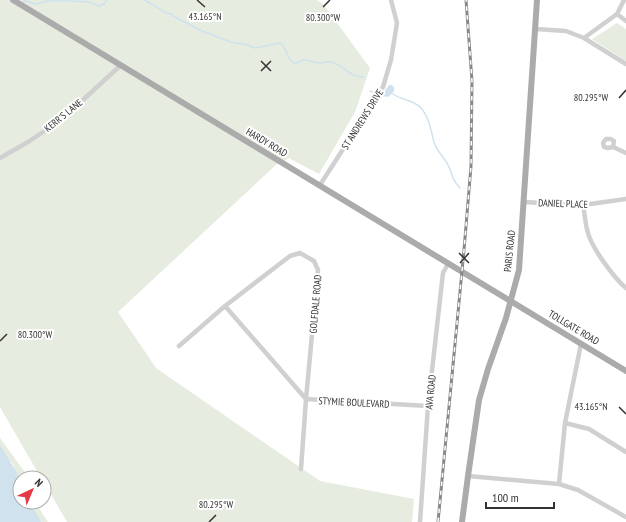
<svg xmlns="http://www.w3.org/2000/svg" width="626" height="522" font-family="'PT Sans Narrow',sans-serif">
  <style>
    .green { fill: #e6ecdf }
    .water { fill: #cfe2ee }
    .lines { fill: none; stroke-linecap: round; stroke-linejoin: round }
    .stream { stroke: #cfe2ee; stroke-width: 1.5 }
    .minor { stroke: #d0d0d0; stroke-width: 4.5 }
    .major { stroke: #ababab; stroke-width: 6 }
    .rail-casing { stroke: #888; stroke-width: 3 }
    .rail { stroke: #fff; stroke-width: 1.5; stroke-dasharray: 4.5; stroke-linecap: butt }
    .ticks { fill: none; stroke: #333; stroke-width: 1.5 }
    .labels { text-anchor: middle; stroke-width: 4; stroke-linejoin: round; paint-order: stroke }
    .street-label { font-size: 10px; fill: #333; stroke: #fff }
    .ticks-label { font-size: 10px; text-anchor: middle; fill: #333; stroke: #fff; stroke-width: 4; stroke-linejoin: round; paint-order: stroke }
  </style>
  <rect width="100%" height="100%" fill="#fff"/>
  <path class="green" d="M0,0H317L324,5L370,68L355,112L319,174L289,158L280,164L278,163L118,312L156,368L320,481L414,499L412,522H67L44,482V478H41L0,407Z
    M617,23L626,29V61L592,39Z
    M0,438L24,471L26,478H20V487L13,464L0,451Z
    M28,502H35L48,522H38Z"/>
  <path class="water" d="M389,85H392C397,90 393,93 388,97L385,96L384,92Z
    M0,445L16,471L20,480V502H30L41,522H0Z"/>
  <g class="lines">
    <path class="stream" d="M145,0L166,13L172,14L173,16L202,31L231,42L248,45L255,48L280,43C288,48 286,60 295,63C298,64 300,61 303,60C310,59 315,64 322,63C325,62 327,61 331,62C344,65 350,78 364,77
      M23,2L25,1L36,4L47,1H72L89,2L99,6L104,4L107,0
      M370,91L376,93
      M393,94C401,100 414,100 421,108C429,117 431,131 434,142C437,152 445,158 449,167C453,177 452,179 460,188
      M382,95L385,96"/>
    <path class="minor" d="M617,14L626,21
      M536,29L566,31L584,38L626,64
      M584,38L617,14L624,0
      M613,147L614,141L611,139H606L603,143L604,147L608,148L613,147L626,153
      M0,158L28,142L61,120L121,65
      M320,185L383,87L391,60L397,23L391,0
      M523,202L583,205L626,199
      M583,205C585,214 585,224 588,233C592,248 614,278 626,288
      M225,306L306,399L428,406
      M179,346L225,306L290,256L300,253L314,261L318,270L306,399L301,469
      M565,423L589,429L626,452
      M468,476L559,484L578,490L626,517
      M559,484L565,423L581,344
      M420,522L428,406L443,273L448,264"/>
    <path class="major" d="M13,0L626,371
      M462,522L468,476L479,400L488,369L506,318L519,270L537,0"/>
    <g class="rail-casing">
      <path id="rail" d="M438,522L464,250L471,166L472,81L466,0"/>
    </g>
    <use href="#rail" class="rail"/>
  </g>
  <path class="ticks" d="M197,0L205,7M323,7L330,0M261,61L271,71M261,71L271,61M619,98L626,90M459,253L469,263M460,263L469,253M0,341L7,334M619,407L626,414M209,522L216,515"/>
  <g class="labels">
    <g class="street-label">
      <text transform="translate(63 115) rotate(-39)" y="4">KERR'S LANE</text>
      <text transform="translate(362 119) rotate(-58)" y="4">ST ANDREWS DRIVE</text>
      <text transform="translate(267 142) rotate(31)" y="4">HARDY ROAD</text>
      <text transform="translate(563 203) rotate(2)" y="4">DANIEL PLACE</text>
      <text transform="translate(509 251) rotate(-84)" y="4">PARIS ROAD</text>
      <text transform="translate(315 304) rotate(-85)" y="4">GOLFDALE ROAD</text>
      <text transform="translate(574 327) rotate(31)" y="4">TOLLGATE ROAD</text>
      <text transform="translate(430 392) rotate(-84)" y="4">AVA ROAD</text>
      <text transform="translate(354 402) rotate(3)" y="4">STYMIE BOULEVARD</text>
    </g>
  </g>
  <g class="ticks-label">
    <text x="205" y="20">43.165°N</text>
    <text x="323" y="21">80.300°W</text>
    <text x="591" y="101">80.295°W</text>
    <text x="35" y="338">80.300°W</text>
    <text x="591" y="410">43.165°N</text>
    <text x="216" y="508">80.295°W</text>
  </g>
  <g transform="translate(32 490) rotate(44)"><circle r="19" fill="#ffffff" stroke="#adadad"/>
  <path d="M0-3L7 15L0 10L-7 15Z" fill="#e63946"/>
  <text y="-6" font-size="11" font-weight="bold" text-anchor="middle" fill="#333333">N</text>
  </g>
  <path d="M486 502v6h68v-6" fill="none" stroke="#333333" stroke-width="2"/>
  <text x="492" y="502" font-size="12" fill="#333333" stroke="#ffffff" stroke-width="3" paint-order="stroke">100 m</text>
</svg>
